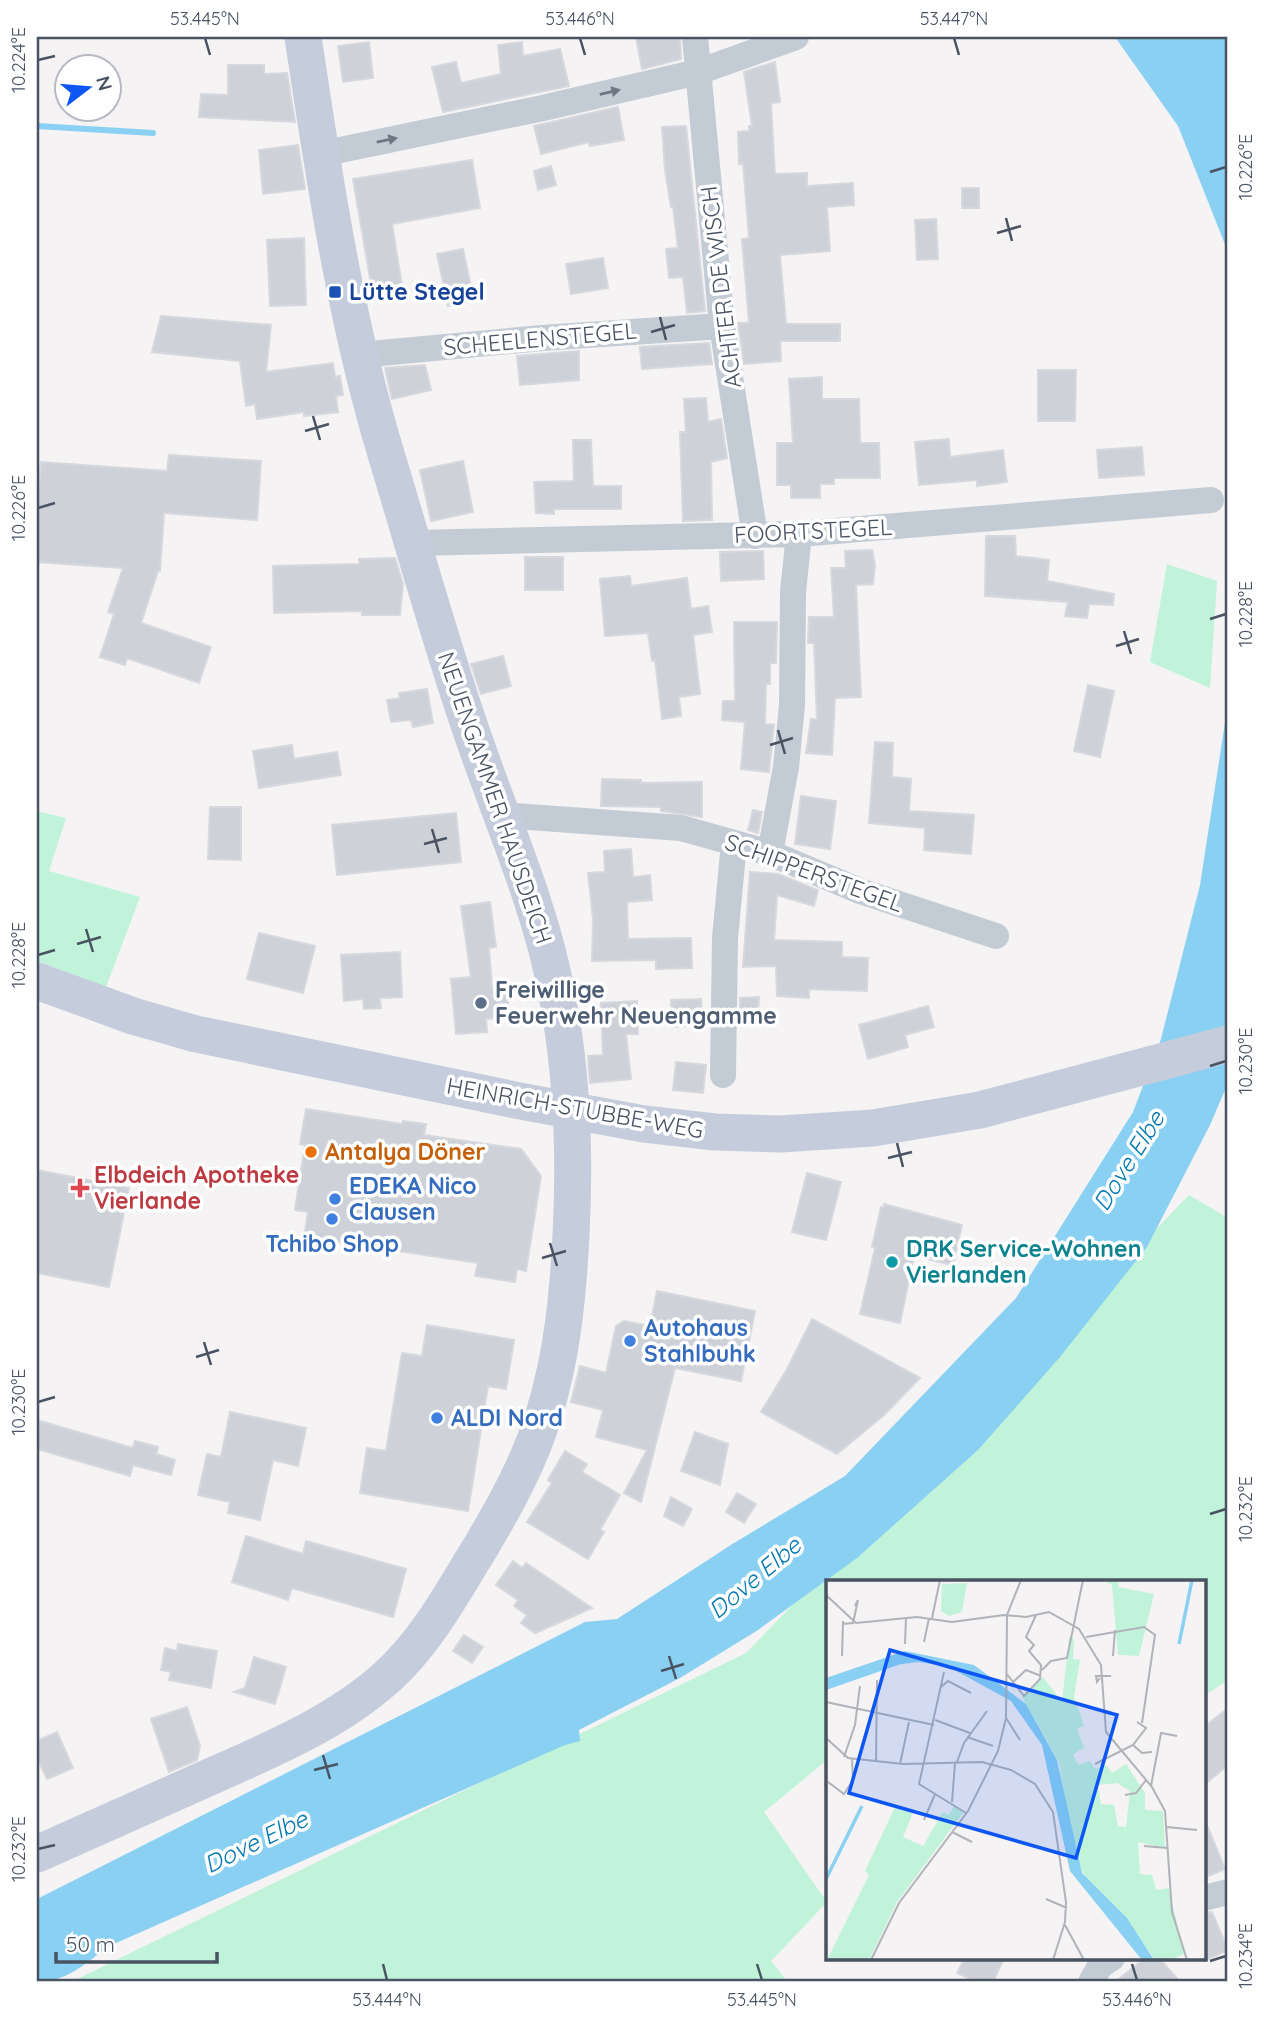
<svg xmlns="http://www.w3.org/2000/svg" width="1265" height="2019" font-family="Quicksand,sans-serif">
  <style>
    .green { fill: #c0f3da }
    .water { fill: #8ad0f3 }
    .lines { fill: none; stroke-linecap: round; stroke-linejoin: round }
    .stream { stroke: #8ad0f3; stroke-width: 6 }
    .building { fill: #ced1d8; stroke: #d6d8de; stroke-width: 2 }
    .street { stroke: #c3cbd5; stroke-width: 26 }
    .secondary { stroke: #c5cddc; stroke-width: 37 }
    .oneway { fill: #6e7784 }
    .ticks { fill: none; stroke: #495362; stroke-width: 2.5 }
    .transit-dot { fill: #1a4fb4; stroke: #fff; stroke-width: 2.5 }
    .service-dot { fill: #5c6f8a; stroke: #fff; stroke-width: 2.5 }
    .food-dot { fill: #e8710a; stroke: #fff; stroke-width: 2.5 }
    .health-dot { fill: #e0444e; stroke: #fff; stroke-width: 2.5 }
    .shop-dot { fill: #3f7fe0; stroke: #fff; stroke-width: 2.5 }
    .culture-dot { fill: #0f9aa8; stroke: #fff; stroke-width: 2.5 }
    .labels { text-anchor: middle; stroke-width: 7; stroke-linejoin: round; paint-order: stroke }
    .street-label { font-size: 23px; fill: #495362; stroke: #fff }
    .transit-label { font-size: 23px; font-weight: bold; fill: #164399; stroke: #fff; text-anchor: start }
    .service-label { font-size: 23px; font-weight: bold; fill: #4e5e75; stroke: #fff; text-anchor: start }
    .food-label { font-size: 23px; font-weight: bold; fill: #c56008; stroke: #fff; text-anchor: start }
    .health-label { font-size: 23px; font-weight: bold; fill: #be3a42; stroke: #fff; text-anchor: start }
    .shop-label { font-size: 23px; font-weight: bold; fill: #366cbe; stroke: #fff; text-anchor: start }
    .culture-label { font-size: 23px; font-weight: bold; fill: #0d838f; stroke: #fff; text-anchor: start }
    .water-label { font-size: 24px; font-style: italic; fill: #0379b3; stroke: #fff }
    .inset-river { fill: none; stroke: #8ad0f3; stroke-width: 3.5 }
    .inset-road { fill: none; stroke: #b0b3b9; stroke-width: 2 }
    .view { fill: #0e56f3; fill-opacity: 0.15; stroke: #0e56f3; stroke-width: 3.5 }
    .inset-edge { fill: none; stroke: #495362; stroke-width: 3.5 }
    .neatline { fill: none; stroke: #495362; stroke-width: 2.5 }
    .ticks-label { font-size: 18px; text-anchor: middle; fill: #495362 }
  </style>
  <rect width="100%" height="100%" fill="#f5f3f3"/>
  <path class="green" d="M1167,564L1217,581L1210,688L1150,662Z
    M37,811L66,818L49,871L140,897L106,987L37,961Z
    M1189,1195L1228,1218V1680L1204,1696V1582H828L827,1760L764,1812L827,1902L771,1961L788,1982H71L746,1653Z"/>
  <path class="water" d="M1115,37H1228V252L1178,126Z
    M1228,703V1083L1210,1125L1147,1247L1060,1357L978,1450L857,1558L758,1630L680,1678L579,1730L580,1741L565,1745L107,1947C86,1964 65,1982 37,1982V1899L585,1622L617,1619L734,1543L845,1476L1016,1298L1133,1112L1161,1039L1200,885Z"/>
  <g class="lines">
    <path class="stream" d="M37,126L153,133"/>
  </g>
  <path class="building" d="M636,37H680L681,59L642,69Z
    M369,42L373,78L343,82L338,46Z
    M522,42L523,56L560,49L569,86L443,112L432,67L456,62L461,83L501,74L498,45Z
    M775,62L780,102L771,103L775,174L807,173V186L853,183L854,205L827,207L830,251L780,255L786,324H840V341H780L781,361L744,364L738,323H749L742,239L749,238L743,163L739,164L738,132L749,131V126H752L744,72Z
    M228,65H264V74L287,73L295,122L199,117L201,94L228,95Z
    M618,107L624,140L590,146L589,142L541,154L534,126Z
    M686,126L705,311L687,313L683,277L669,278L666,249L678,248L673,207H671L665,170L662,127Z
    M298,145L305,189L263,194L259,150Z
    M472,160L480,208L392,224L402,286L372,290L353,179Z
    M551,166L556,185L538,190L534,171Z
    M962,188H979V208H962Z
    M936,219L938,259L917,260L915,220Z
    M304,238L306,305L270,306L267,240Z
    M463,249L474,301L448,306L437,254Z
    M603,258L608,288L571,294L566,264Z
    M161,316L271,325L266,372L333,363L335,377L340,376L343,395L336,396L338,412L304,416V412L257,419L255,404L246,406L240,361L152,352Z
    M709,343L712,364L642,369L640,347Z
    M579,351V380L520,385L517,356Z
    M425,365L431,390L392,399L385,368Z
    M1038,370H1076L1075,421H1038Z
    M822,377V399H859L860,443H879L880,478H834V484H820V498H791V485H777V443H793L789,379Z
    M706,398L708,422L721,419L727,458L711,462L712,520L683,521L680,432H686L684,399Z
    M949,439L950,457L1003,450L1007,482L977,486V480L919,485L915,442Z
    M573,440H591L593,486H621V509H554V514L536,513L534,482L574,481Z
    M1142,447L1144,475L1099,478L1097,450Z
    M169,455L261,461L257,520L164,513L160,571H158L141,623L211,647L199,683L127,658L125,665L100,657L114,614L108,612L123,568L37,562V516L41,462L167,471Z
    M463,461L473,512L431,521L420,470Z
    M986,536H1015L1016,556L1049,560L1047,581L1114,594L1113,605L1089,604L1087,618L1065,616L1068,602L985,596Z
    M872,550L875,565L873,584L856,585L861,697L835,698L832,755L806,753L811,719L817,720L814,643H808L809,617H834L831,568H846L845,551Z
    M763,551L764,579L721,581L720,552Z
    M525,557H563V590H525Z
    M395,558L403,584L400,615H362V611L274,613L273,566L359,564V559Z
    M630,576L631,586L687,578L691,609L708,606L712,632L693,635L700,694L679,697L681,716L662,719L655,660L652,661L648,633L605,636L600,579Z
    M734,622H777L776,663H770V684H766L765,724L774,725L769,772L741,769L745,722L722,720L723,701H735Z
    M503,656L511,686L481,694L471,664Z
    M1088,685L1114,691L1100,757L1074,751Z
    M427,689L433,723L413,727L411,720L391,722L387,700L400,698L399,693Z
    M875,742L893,743L892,777L911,779L909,811L974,815L971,854L924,850L925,828L869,823Z
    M292,745L294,759L337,752L341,775L259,788L253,751Z
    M602,779L641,780V783L702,782V817L661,811V807L601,806Z
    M801,796L836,801L830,849L795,844Z
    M210,807H241V860L208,859Z
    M753,810L762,812L758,833L748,830Z
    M456,813L461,862L337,875L332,825Z
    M631,849L633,877L650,875L652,900L627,902L628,939L691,938L692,968L656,969V960L592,961L593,919L588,873L605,872L604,851Z
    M750,872L778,874L818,890L814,906L777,895L774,940L842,942V957L868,958L867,991L809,989V998L777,996L776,966L743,967Z
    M490,902L496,947L489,948L492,988L507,987L509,1017L486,1019L487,1032L456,1034L451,979L471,977L461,906Z
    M259,933L315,946L303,993L247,979Z
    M400,952L402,997L380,998L381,1008L364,1009L363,999L344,1001L341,955Z
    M759,997L758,1014L740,1013V998Z
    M701,999L702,1025L672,1027L671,1000Z
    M637,1001L638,1034H626L631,1079L590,1083L588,1056L603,1055L601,1003Z
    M928,1006L934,1027L905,1035L908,1047L868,1059L859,1025Z
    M676,1062L706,1065L703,1093L673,1090Z
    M306,1109L402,1124L403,1121L426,1124L424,1135L521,1149L541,1176L526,1271L517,1269L515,1282L475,1276L478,1263L304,1237L308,1212L295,1210L305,1145L300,1144Z
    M37,1170L129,1188L109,1287L37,1273Z
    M807,1173L841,1182L826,1240L792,1232Z
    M884,1204L962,1225L953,1265L914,1256L900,1323L860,1314L875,1248L872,1247L881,1207H884Z
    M657,1291L755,1311L741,1381L675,1368L641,1502L624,1493L647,1450L596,1437L603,1410L571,1402L580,1366L606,1373L616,1326L624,1321L650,1326Z
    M812,1319L920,1378L884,1415L837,1454L761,1412L786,1371Z
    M427,1325L514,1340L506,1389L488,1386L468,1511L360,1493L367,1448L386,1451L402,1353L422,1356Z
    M230,1412L306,1428L298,1466L273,1460L260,1520L228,1513L230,1502L198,1495L207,1454L221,1457Z
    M40,1421L133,1448L135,1441L158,1447L156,1454L175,1460L171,1475L133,1465L130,1476L37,1449V1433Z
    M695,1432L728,1444L720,1485L681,1471Z
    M565,1451L587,1464L582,1472L620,1495L600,1530L604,1532L588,1559L527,1522L552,1483L548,1480Z
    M737,1493L756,1504L744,1523L726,1512Z
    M671,1497L692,1509L683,1526L664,1516Z
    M246,1536L303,1554L306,1541L406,1569L393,1617L292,1588L288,1600L232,1582Z
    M513,1561L522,1568L526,1563L592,1608L535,1633L521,1623L527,1615L514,1606L518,1600L496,1585Z
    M464,1635L483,1647L472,1663L453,1651Z
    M178,1644L217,1651L211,1688L169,1680L171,1672L161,1670L165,1648L177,1651Z
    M254,1657L286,1667L275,1704L234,1692L245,1688Z
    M187,1707L200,1746L197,1760L169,1772L151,1719Z
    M1228,1708V1765L1204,1785V1727Z
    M57,1732L73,1768L47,1779L37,1758V1741Z
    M1204,1818L1225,1869L1204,1878Z
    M1212,1912L1228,1950L1204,1961V1913Z
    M965,1958H1004L993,1982H977L957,1973Z
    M1145,1958H1159L1180,1982H1115Z"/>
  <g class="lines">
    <path class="street" d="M695,37L722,326L755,536
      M321,154L543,108L698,72L796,37
      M359,355L542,338L722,326
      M414,543L799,534L1211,500
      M502,815L681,828L770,853L860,891L996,936
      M770,853L786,767L792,705L793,592L799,534
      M723,1075L725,938L734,843
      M1204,1898L1228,1892
      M1091,1982L1100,1966L1112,1958"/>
    <path class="secondary" d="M37,981L133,1016L196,1034L520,1101L644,1124L715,1132L781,1134L873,1128L980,1110L1228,1044
      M37,1854C95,1828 153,1802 212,1776C273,1749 337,1722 387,1677C427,1641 452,1593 480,1548C505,1506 530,1461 544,1414C562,1357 568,1295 571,1235C576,1140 571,1043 547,950C528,878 498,809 474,739C441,645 415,549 386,454C345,318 324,177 303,37"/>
  </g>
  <defs><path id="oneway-solid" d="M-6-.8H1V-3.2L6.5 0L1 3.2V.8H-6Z" transform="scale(1.75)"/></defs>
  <g class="oneway">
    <use href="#oneway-solid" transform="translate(610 92) rotate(-13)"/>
    <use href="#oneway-solid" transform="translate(387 140) rotate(-12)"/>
  </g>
  <path class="ticks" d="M205,38L210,55M580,38L585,55M954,38L959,55M38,60L55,56M1210,172L1226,167M1006,218L1012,241M997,233L1021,226M660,317L666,340M651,332L675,325M313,416L320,440M305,431L329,424M38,508L55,503M1210,619L1226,614M1124,631L1131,654M1116,646L1139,639M778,730L785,754M770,745L793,738M432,829L439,853M424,844L447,838M86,929L93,952M77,944L101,937M38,955L55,950M1210,1066L1226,1061M897,1143L903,1167M888,1158L912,1152M550,1243L557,1266M542,1258L566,1251M204,1342L211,1365M196,1357L219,1350M38,1402L55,1397M1210,1514L1226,1509M669,1656L676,1679M661,1671L684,1664M323,1755L330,1779M314,1770L338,1764M38,1849L55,1845M1210,1961L1226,1956M383,1964L387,1980M757,1964L762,1980M1132,1964L1137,1980"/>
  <rect class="transit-dot" x="328" y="285" width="14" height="14" rx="3.5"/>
  <circle class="service-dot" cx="481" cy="1003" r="7"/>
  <circle class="food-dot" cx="311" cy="1152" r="7"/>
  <path class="health-dot" d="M76.5 1177.5h7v7h7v7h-7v7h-7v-7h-7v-7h7z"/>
  <g class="shop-dot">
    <circle cx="335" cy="1199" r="7"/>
    <circle cx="332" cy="1219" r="7"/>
    <circle cx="630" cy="1341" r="7"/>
    <circle cx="437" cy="1418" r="7"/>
  </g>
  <circle class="culture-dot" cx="892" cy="1262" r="7"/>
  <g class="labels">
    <g class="street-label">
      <text transform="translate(721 287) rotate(-97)" y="8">ACHTER DE WISCH</text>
      <text transform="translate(540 339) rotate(-5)" y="8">SCHEELENSTEGEL</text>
      <text transform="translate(813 531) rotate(-3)" y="8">FOORTSTEGEL</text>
      <text transform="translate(495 798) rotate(71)" y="8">NEUENGAMMER HAUSDEICH</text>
      <text transform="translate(814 873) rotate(20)" y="8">SCHIPPERSTEGEL</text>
      <text transform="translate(575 1108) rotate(10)" y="8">HEINRICH-STUBBE-WEG</text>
    </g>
    <g class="transit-label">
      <text x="349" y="300">Lütte Stegel</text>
    </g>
    <g class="service-label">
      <text x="495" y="998">Freiwillige<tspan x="495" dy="26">Feuerwehr Neuengamme</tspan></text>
    </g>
    <g class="food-label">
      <text x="325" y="1160">Antalya Döner</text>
    </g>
    <g class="health-label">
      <text x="94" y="1183">Elbdeich Apotheke<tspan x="94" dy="26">Vierlande</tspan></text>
    </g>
    <g class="shop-label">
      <text x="349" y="1194">EDEKA Nico<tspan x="349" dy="26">Clausen</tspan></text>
      <text x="332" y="1252" text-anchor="middle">Tchibo Shop</text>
      <text x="644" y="1336">Autohaus<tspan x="644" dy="26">Stahlbuhk</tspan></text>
      <text x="451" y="1426">ALDI Nord</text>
    </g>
    <g class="culture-label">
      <text x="906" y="1257">DRK Service-Wohnen<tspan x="906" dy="26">Vierlanden</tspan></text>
    </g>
    <g class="water-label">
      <text transform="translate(1129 1161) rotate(-58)" y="8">Dove Elbe</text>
      <text transform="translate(755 1578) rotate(-40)" y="8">Dove Elbe</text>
      <text transform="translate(256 1842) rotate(-26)" y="8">Dove Elbe</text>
    </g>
  </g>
  <g transform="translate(826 1580)">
    <rect width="380" height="380" fill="#f5f3f3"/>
    <path d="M277,0H293L292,7L328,14L313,76L292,75L286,5ZM141,3L136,32L123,36L115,31L116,4ZM243,57L248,59L247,79L254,80L248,116L258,146L251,148L258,168L247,174L252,185L264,181L269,189L280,185L286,193L300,184L319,213V230L337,231L339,268L312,262L314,294L326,295L330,310L343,308L358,374L345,380H329L299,338L264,305L250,279L233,182L196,117L217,97L236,122ZM291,203L304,211L300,247L292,246L288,225L275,224L272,205ZM70,225L87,233L77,257L97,266L117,232L123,235L128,226L137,233L71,322L43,380H1L43,295L39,291Z" fill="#c0f3da" fill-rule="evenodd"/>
    <path d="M79,71L148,85L200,124L231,180L256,293L301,338L328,380H316L244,291L216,165L185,121L123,87L93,82L75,84L0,110V98Z" fill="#8ad0f3"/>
    <path class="inset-river" d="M353,64L366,0M0,299L36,226"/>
    <path class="inset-road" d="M0,15L30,43L91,37L126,42L178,35L200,37L223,32L253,49L275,85L280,152L326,207L339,231L346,332L361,380M106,38L114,0M16,44L27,43L32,20L29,26M260,57L318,47L329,55L316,143M98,62L103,38M79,64L80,38M16,76L17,41M287,76L289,50M216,90L225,81L241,78L257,0M118,92L93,204L140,233M180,93L198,116L214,99L215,85L203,71L208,65L200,57L210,35M274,98L271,102L270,96H285M186,103L200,90L215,96M115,107L122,101L145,113M0,122L108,145M180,138L194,160M109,140L144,153M141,157L167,166M0,158L22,178L77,184L156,182L185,190L209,204L227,232L240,322L239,342L227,380M307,165L316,173L326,172M18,177L29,145L34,106M50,182L51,100M131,182L138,163L161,131M74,184L83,142M269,184L307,165L320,148L311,142M2,202L18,214L27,200L26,179M325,206L335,153L351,156M299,215L310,213L320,200M126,222L129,183M98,240L109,214M341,247L371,250M126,252L146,262M318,266L341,268M220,319L241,328M239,345L258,380M45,380L73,323L142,231L172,171L180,138L181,35L195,0"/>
    <path class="view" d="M64,70L291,135L250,278L23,213Z"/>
    <rect width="380" height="380" class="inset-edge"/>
  </g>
  <rect width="1265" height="2019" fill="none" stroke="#ffffff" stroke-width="77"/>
  <g transform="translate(88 88) rotate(74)"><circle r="33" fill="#ffffff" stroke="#b6bac0" stroke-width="2"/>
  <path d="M0-5L12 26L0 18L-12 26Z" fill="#0e56f3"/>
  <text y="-10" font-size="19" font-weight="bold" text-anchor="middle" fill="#495362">N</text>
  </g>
  <path d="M56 1952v10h161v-10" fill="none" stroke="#495362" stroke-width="3.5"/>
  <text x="66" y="1952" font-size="21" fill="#495362" stroke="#ffffff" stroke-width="5" paint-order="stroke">50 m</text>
  <rect x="38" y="38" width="1188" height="1942" class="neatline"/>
  <g class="ticks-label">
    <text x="205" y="25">53.445°N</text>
    <text x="580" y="25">53.446°N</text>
    <text x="954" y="25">53.447°N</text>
    <text transform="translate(19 60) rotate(-90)" y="6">10.224°E</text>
    <text transform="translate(1246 167) rotate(-90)" y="6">10.226°E</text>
    <text transform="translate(19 508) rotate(-90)" y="6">10.226°E</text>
    <text transform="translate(1246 614) rotate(-90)" y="6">10.228°E</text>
    <text transform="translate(19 955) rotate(-90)" y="6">10.228°E</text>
    <text transform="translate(1246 1061) rotate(-90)" y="6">10.230°E</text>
    <text transform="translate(19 1402) rotate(-90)" y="6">10.230°E</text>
    <text transform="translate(1246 1509) rotate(-90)" y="6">10.232°E</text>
    <text transform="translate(19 1849) rotate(-90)" y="6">10.232°E</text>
    <text transform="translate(1246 1956) rotate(-90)" y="6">10.234°E</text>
    <text x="387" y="2006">53.444°N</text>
    <text x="762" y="2006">53.445°N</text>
    <text x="1137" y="2006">53.446°N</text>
  </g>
</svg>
